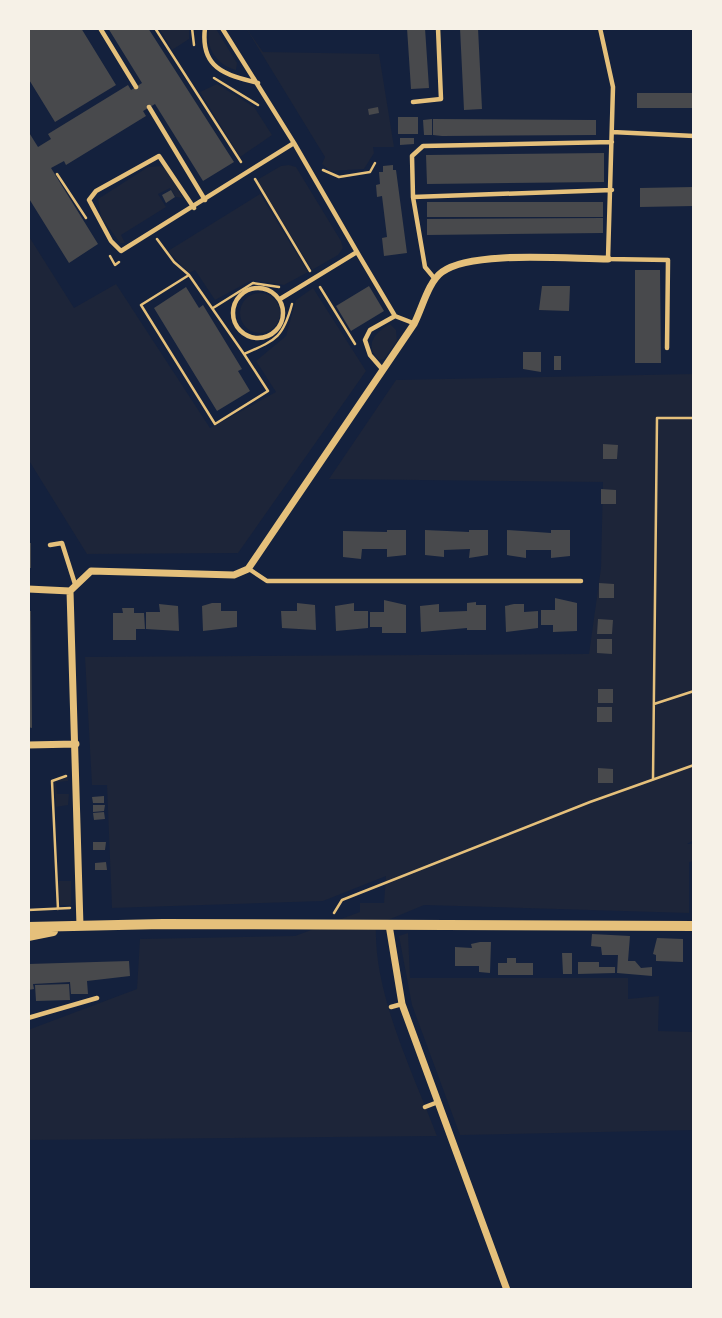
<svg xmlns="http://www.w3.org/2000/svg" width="722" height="1318" font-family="Figtree,sans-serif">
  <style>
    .green { fill: #1d2539 }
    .building { fill: #48494c }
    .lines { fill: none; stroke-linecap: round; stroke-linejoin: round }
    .path { stroke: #e5c07b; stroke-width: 2.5 }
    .service { stroke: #e5c07b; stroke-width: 4.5 }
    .minor { stroke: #e5c07b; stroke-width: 7 }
    .tertiary { stroke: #e5c07b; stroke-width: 10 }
  </style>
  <rect width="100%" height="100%" fill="#14213d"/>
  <path class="green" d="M159,28H189V39L172,50Z
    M210,28L216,29L237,63L236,70C217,65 204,47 210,28Z
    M246,28L263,52L379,54L394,147H373L374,153L364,169L330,171L322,164L325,157Z
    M217,84L254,107L272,135L240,157L200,92Z
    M289,165L296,167L341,241L343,248L338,255L312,270L257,180L281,166Z
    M161,166L168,171L183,198L176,197L170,188L158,194L166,207L121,235L125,243H120L101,217L98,199L148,167Z
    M260,194L308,272L284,285L252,280L215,300L195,270L189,273L168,251Z
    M28,235L74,308L116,284L210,428L276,392L256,361L286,336L296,300L313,288L366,371L238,553L87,554L28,459Z
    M240 313a20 20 0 1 1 40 0a20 20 0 1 1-40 0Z
    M390,324L396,330L397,341L384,359L379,360C364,345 374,333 390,324Z
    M694,374V840L687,844H694V861L689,862V913L424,905L376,925C373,993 413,1073 437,1136L28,1140V1030L137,989L140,939L295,936L360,912V903H384L386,876L323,901L112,908L107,785H92L85,657L589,654L601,568L603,482L329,479L396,380Z
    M68,777V781L56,782L57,794H69L68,805L56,807L54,782H55Z
    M58,881H71V905H60Z
    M408,933L410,978H628V999L659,996L658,1031L694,1032V1130L460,1135L412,1005L399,936Z"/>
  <path class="building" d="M28,28H81L116,85L55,122L28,78Z
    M108,28H148L234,162L203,181L155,104L143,111L146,116L66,165L64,161L51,168L98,244L69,263L28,197V131L38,147L51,139L48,134L128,85L131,90L142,83Z
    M407,28H425L429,88L411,89Z
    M460,28H478L482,109L464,110Z
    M637,93H694V108H637Z
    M378,107L379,113L369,115L368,109Z
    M398,117H418V134H398Z
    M432,119V135H424L423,120Z
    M433,119L596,120V135L442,136L433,135Z
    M400,138H414V144L400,145Z
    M604,153V182L427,184L426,155Z
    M393,165V170H396L407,253L384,256L382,238L387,237L382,196L377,197L376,185L380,184L379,172H383V166Z
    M694,187V206L640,207V188Z
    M171,190L175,197L166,203L162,195Z
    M427,202H603V217H427Z
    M603,218V233L427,235V219Z
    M635,270H660L661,363H635Z
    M369,286L384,311L351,331L336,306Z
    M542,286H570L569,311L539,310Z
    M186,287L199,308L203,305L242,369L238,371L250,391L217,411L154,308Z
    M523,352H541V372L523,369Z
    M554,356H561V370H554Z
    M603,444L618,445L617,459H603Z
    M601,489L616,490V504H601Z
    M387,530H406V555L387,557V549H362L361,559L343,557V531L387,532Z
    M425,530L469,532V530H488V555L469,558L470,549L444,550V557L425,555Z
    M507,530L551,533V530H570V556L551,558V550H526V558L507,555Z
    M28,543H31V568H28Z
    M599,583L614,584V598H599Z
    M555,598L577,603V631L553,632V625H541V610H555Z
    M384,600L406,605V633H382V627H370V612H384Z
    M476,602V605H486V630H467V628L421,632L420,606L439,604V612L467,611V603Z
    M212,603H221V611H237V627L203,631L202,606Z
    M297,603L315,605L316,630L282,628L281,611H297Z
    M354,603V611H368V628L336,631L335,606Z
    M159,604L178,606L179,631L146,629V612H160Z
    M514,604H524V612L538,611V628L506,632L505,606Z
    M122,608H134V613H144L145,629H136V640H113V613H123Z
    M28,611H31L32,728L28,727Z
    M598,619L613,620L612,634H597Z
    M597,639H612V654L597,653Z
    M598,689H613V703H598Z
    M597,707H612V722H597Z
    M598,768L613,769V783H598Z
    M104,796V803H93L92,797Z
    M93,805H105L104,811L93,812Z
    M104,812L105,819L94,820L93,813Z
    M93,842H106L105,850H93Z
    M106,862L107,870H95V863Z
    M592,934L630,936L628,961H635L641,968L652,967V976L617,973L618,955H602L601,947L591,946Z
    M657,938L683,939V962L656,961V955L653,954Z
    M480,942H491L490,973L479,972V966H455V947L472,948L471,944Z
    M562,953H572V974H563Z
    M507,958H516V963H533V975H498V963H507Z
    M129,961L130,976L87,981L88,994H71L70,982L33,984L34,989L28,990V964Z
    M578,962H599V967H615V973L578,974Z
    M69,984L70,1000L36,1001L35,985Z"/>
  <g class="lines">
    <path class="path" d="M155,28L241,162
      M192,28L194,45
      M214,78L258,105
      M323,170L339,177L370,172L375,163
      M57,174L86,218
      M255,179L310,271
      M157,239L174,262L189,275L244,354C276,340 283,338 292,304
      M110,256L115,265L119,262
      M189,275L141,305L215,424L268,391L244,354
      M320,287L355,344
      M213,308L253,283L279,287
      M654,704L694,691
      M653,779L657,418H694
      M58,909L52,781L66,776
      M28,910L70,908
      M334,913L342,900L590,802L694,765"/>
    <path class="service" d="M100,28L136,87
      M205,28C200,68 225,75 258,83
      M222,28L294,143
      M600,28L613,87L608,259L668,260L667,348
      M413,102L441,99L438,28
      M149,107L205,200
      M612,132L694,136
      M413,197L412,156L423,146L612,142
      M194,208L159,156L96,191L89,200L111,241L121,251L294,143L357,252L280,299
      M357,252L395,316
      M435,279L425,267L413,197L612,190
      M233 313a25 25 0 1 1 50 0a25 25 0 1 1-50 0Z
      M383,370L370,355L365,340L370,330L395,316L413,323
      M50,545L62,543L75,584
      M249,569L267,581H581
      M391,1007L402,1004
      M28,1018L97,998
      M425,1107L438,1102"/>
    <path class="minor" d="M28,589L70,591
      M28,745L76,744
      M389,925L402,1004L507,1290
      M80,926L70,591L91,571L234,575L248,569L414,324C422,309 428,282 442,272C471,250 569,259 608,259"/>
    <path class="tertiary" d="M28,927L163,924L694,926
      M28,936L53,931"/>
  </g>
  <rect width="722" height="1318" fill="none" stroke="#f6f1e7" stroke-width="60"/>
</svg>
